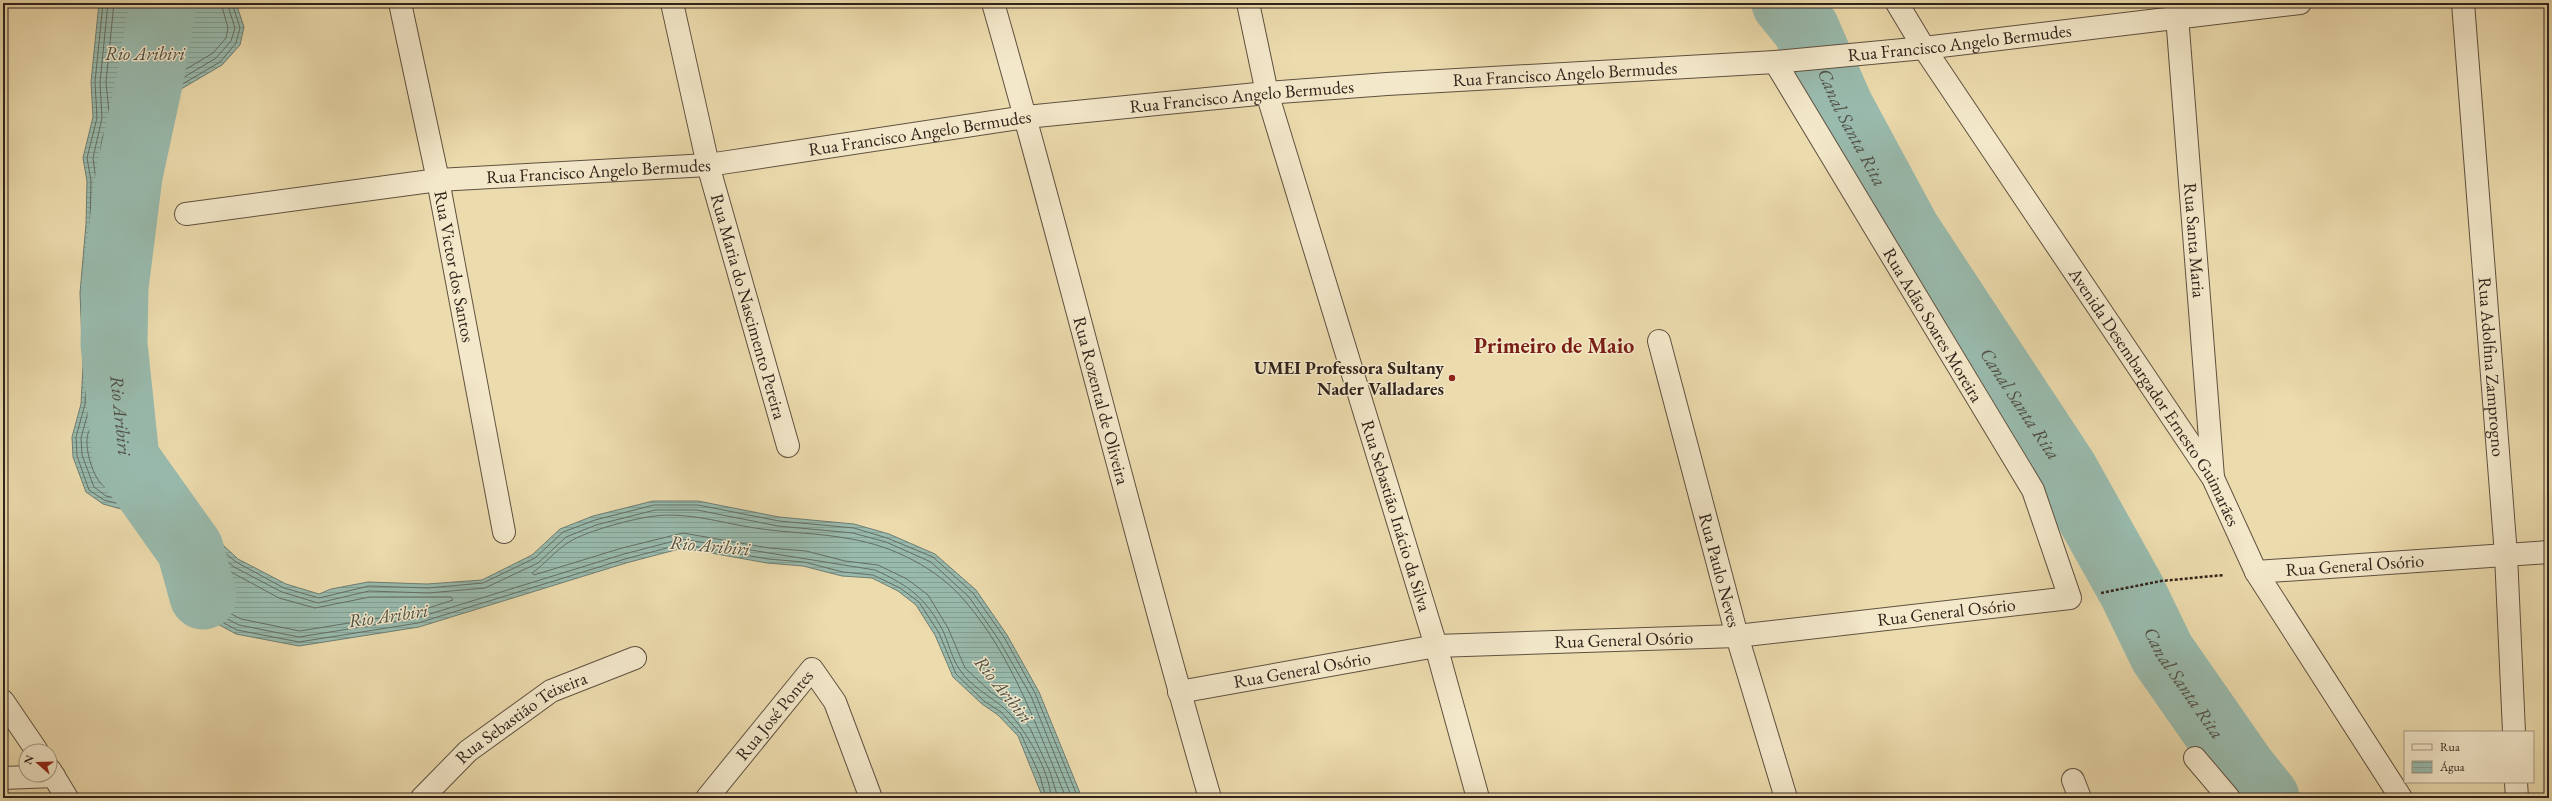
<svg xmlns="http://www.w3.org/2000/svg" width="2552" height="801" font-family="'EB Garamond',serif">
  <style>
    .water { fill: url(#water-rules); stroke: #6f7e73 }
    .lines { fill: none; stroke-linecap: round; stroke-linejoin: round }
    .shore { stroke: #646f64; stroke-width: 1 }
    .river { stroke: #99bbae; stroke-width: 67 }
    .minor-casing { stroke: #5f5140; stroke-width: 24 }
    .path { stroke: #30231b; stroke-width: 2.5; stroke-dasharray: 3 2; stroke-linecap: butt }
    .minor { stroke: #f3e8ca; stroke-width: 22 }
    .poi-dot { fill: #8f2418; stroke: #f3e8ca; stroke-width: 1.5 }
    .labels { text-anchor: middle; stroke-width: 3; stroke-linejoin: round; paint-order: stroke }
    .street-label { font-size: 18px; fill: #30231b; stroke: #f3e8ca }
    .poi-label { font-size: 18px; font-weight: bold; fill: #30231b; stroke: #f3e8ca; text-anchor: end }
    .water-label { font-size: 19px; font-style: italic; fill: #505147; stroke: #f3e8ca }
    .district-label { font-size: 22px; font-weight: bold; fill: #7a1f14; stroke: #f3e8ca }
  </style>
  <defs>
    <pattern id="water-rules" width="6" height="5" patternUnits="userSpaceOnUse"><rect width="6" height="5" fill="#99bbae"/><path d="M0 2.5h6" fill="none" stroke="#84a095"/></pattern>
  </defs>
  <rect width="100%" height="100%" fill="#ecdbad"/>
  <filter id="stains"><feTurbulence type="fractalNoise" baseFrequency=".005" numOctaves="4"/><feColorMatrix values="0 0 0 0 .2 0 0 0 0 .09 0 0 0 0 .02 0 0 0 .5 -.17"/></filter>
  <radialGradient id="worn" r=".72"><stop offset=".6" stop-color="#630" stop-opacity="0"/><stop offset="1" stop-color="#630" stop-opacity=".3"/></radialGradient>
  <path class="water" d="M99,3H236L244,27L240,45L222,65L176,92L161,106L139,107L122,132L124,158L119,275L116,303L106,330V357L110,451L120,478L149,504L224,546L238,559L286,584L319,594L331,589L368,582L427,584L482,580L532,555L560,529L593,516L653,501H698L779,517L854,524L889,534L935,554L976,590L1007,635L1039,692L1082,798H1043L1018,736L998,715L982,704L953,677L935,635L916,605L898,591L872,578L842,576L803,566L767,563L683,548L626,563L419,627L299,646L236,634L199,614L184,596L173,563L149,541L137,521L121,509L103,504L86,492L73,457L72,437L81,404L83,366L80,293L86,224L87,181L83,158L93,117L91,82Z"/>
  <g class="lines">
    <path class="shore" d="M103,3L95,82L97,118L87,158L91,181L90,224L84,293L87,366L85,404L76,437L77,456L89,490L104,500L123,505L140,518L152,538L176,561L188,594L201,611L237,630L299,642L418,623L625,559L682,544L768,559L804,562L843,572L873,575L900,588L919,602L939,633L956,674L984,701L1001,712L1021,734L1040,776L1046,798
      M108,3L100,82L102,118L93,158L96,180L95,224L89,293L92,366L90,405L81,438L82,455L94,487L106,496L124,500L132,506L134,502L113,483L101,453L97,357V328L107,301L110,275L115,158L114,131L134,100L157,97L171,85L216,58L231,41L235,28L227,3
      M114,3L106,82L110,123L131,95L155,91L168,80L213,53L226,38L228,28L221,3
      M232,3L240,28L236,43L220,62L174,89L159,102L137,104L118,132L120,158L115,275L112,302L102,329V357L106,452L117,480L147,507L219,548L236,562L284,588L319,598L369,586L428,588L483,583L535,558L563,532L595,520L654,505H698L779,521L854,528L887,538L933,557L973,593L1004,637L1035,693L1078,798
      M106,131C113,143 106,300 97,307C91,300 101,230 101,215C102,201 96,137 106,131Z
      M92,427L95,454L107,484L105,487C93,481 79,436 92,427Z
      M166,531L211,556L231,572L279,598L315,608L370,597H451L453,600L416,612L300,631L241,619L208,602L197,589L186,555L164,534Z
      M1051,798C1050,771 1024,726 1004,708C990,696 970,686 960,670C952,659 949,644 943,631C926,598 908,585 875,570L682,539L624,554L417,618L299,637L239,625L204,607L192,592L181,558L156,535L145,515L148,514L215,551L234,567L282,592L318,603L369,591L428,593L485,588L538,563L566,537L596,525L655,510H697L778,526L853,533L886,542L931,562L969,597L999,640L1031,696L1072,798
      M1058,798L1050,772L1030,728L1008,704L991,692L965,668L948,628L928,595L907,579L878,565L845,561L806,551L769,548L683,533L622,548L534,575L532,573C545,564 556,550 569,542C586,531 635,518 655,516C689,512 722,523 755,528C787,533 820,533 851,539C893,546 937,568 965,601C1013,657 1038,730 1066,798"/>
    <g class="river">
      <path id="s1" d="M163,3L151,74L129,176L115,287L114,344L126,459L190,549L203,596"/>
      <path id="s2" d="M1785,3L1806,29L1840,107L1907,231L2065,471L2132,591L2162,653L2242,768L2266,798"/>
    </g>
    <g class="minor-casing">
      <g id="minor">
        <path id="s3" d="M400,3L438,180L504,532"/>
        <path id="s4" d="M672,3L708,165L788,446"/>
        <path id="s5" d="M993,3C1069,267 1133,534 1210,798"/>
        <path id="s6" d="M1248,3L1267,93L1436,646L1478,798"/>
        <path id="s7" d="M1897,3L1924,48L2213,478L2256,572L2401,798"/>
        <path id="s8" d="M2176,3L2213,477"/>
        <path id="s9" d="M2463,3L2506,555L2514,732"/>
        <path id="s10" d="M186,214L438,180L708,165L1026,117L1267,93L1387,84L1775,62L1924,48L2300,3"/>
        <path id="s11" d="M1659,341L1737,636L1786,798"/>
        <path id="s12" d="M2256,572L2549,552"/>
        <path id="s13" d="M1179,692L1436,646L1737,636L2070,598L2033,490L1775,62"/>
        <path d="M3,701L37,751"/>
        <path d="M2195,758L2229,798"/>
        <path d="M50,770L67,798"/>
        <path d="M3,778L54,776"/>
        <path d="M2073,780L2080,798"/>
        <path d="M2516,782L2517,798"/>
        <path id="s14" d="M422,798L468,751L551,691L635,658"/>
        <path id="s15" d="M707,798L812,669L835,702L871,798"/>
      </g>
    </g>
    <path class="path" d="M2101,593L2161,581L2224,575"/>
    <use href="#minor" class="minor"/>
  </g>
  <circle class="poi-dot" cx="1452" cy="378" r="4"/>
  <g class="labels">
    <g class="street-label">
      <text dy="6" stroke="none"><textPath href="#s10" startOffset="1783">Rua Francisco Angelo Bermudes</textPath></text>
      <text dy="6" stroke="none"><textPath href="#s10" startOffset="1387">Rua Francisco Angelo Bermudes</textPath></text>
      <text dy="6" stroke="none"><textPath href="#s10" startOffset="1063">Rua Francisco Angelo Bermudes</textPath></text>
      <text dy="6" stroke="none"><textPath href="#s10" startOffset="739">Rua Francisco Angelo Bermudes</textPath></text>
      <text dy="6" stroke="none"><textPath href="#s10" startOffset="415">Rua Francisco Angelo Bermudes</textPath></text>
      <text dy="6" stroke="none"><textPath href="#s8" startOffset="238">Rua Santa Maria</textPath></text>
      <text dy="6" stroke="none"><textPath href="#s3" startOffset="269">Rua Victor dos Santos</textPath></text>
      <text dy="6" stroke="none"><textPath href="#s4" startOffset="313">Rua Maria do Nascimento Pereira</textPath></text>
      <text transform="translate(1933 325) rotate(59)" y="6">Rua Adão Soares Moreira</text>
      <text dy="6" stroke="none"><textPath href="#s9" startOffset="365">Rua Adolfina Zamprogno</textPath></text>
      <text dy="6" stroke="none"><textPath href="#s7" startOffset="471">Avenida Desembargador Ernesto Guimarães</textPath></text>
      <text dy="6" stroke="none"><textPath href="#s5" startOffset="412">Rua Rozental de Oliveira</textPath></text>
      <text dy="6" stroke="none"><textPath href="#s6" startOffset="534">Rua Sebastião Inácio da Silva</textPath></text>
      <text dy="6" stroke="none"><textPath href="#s12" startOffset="99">Rua General Osório</textPath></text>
      <text dy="6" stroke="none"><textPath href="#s11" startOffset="237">Rua Paulo Neves</textPath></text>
      <text dy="6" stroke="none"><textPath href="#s13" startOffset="773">Rua General Osório</textPath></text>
      <text dy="6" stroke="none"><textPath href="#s13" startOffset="449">Rua General Osório</textPath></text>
      <text dy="6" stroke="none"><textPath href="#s13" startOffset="125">Rua General Osório</textPath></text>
      <text dy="6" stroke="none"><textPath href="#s15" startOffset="107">Rua José Pontes</textPath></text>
      <text dy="6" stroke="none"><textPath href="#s14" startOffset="129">Rua Sebastião Teixeira</textPath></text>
    </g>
    <g class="poi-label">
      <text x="1444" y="374">UMEI Professora Sultany<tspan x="1444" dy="21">Nader Valladares</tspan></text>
    </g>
    <g class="water-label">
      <text x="145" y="60">Rio Aribiri</text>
      <text dy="7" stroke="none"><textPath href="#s2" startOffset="142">Canal Santa Rita</textPath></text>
      <text dy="7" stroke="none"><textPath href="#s2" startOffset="466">Canal Santa Rita</textPath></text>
      <text dy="7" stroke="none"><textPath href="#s1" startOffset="417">Rio Aribiri</textPath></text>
      <text transform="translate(710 545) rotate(5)" y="7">Rio Aribiri</text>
      <text transform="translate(388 615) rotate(-8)" y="7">Rio Aribiri</text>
      <text dy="7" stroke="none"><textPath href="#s2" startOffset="790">Canal Santa Rita</textPath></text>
      <text transform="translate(1004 689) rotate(51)" y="7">Rio Aribiri</text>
    </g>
    <g class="district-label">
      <text x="1554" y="353">Primeiro de Maio</text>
    </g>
  </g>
  <rect width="2552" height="801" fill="none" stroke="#ecdbad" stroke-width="16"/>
  <rect x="4" y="4" width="2544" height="793" fill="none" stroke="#30231b" stroke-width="2"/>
  <rect x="8" y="8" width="2536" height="785" fill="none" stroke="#30231b"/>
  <rect x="2404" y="731" width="130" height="52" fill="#f3e8ca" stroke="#a59984"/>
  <rect x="2412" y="744" width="20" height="6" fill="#f3e8ca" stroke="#a59984"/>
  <text x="2440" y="751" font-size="12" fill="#30231b">Rua</text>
  <rect x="2412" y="761" width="20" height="12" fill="url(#water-rules)" stroke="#a59984"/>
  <text x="2440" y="771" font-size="12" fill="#30231b">Água</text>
  <g transform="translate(38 763) rotate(290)"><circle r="19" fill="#f3e8ca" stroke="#a59984"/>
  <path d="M0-3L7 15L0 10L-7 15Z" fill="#8f2418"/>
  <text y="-6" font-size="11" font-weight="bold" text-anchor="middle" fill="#30231b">N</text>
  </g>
  <rect width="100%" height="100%" filter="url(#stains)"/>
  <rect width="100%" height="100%" fill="url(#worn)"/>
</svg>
